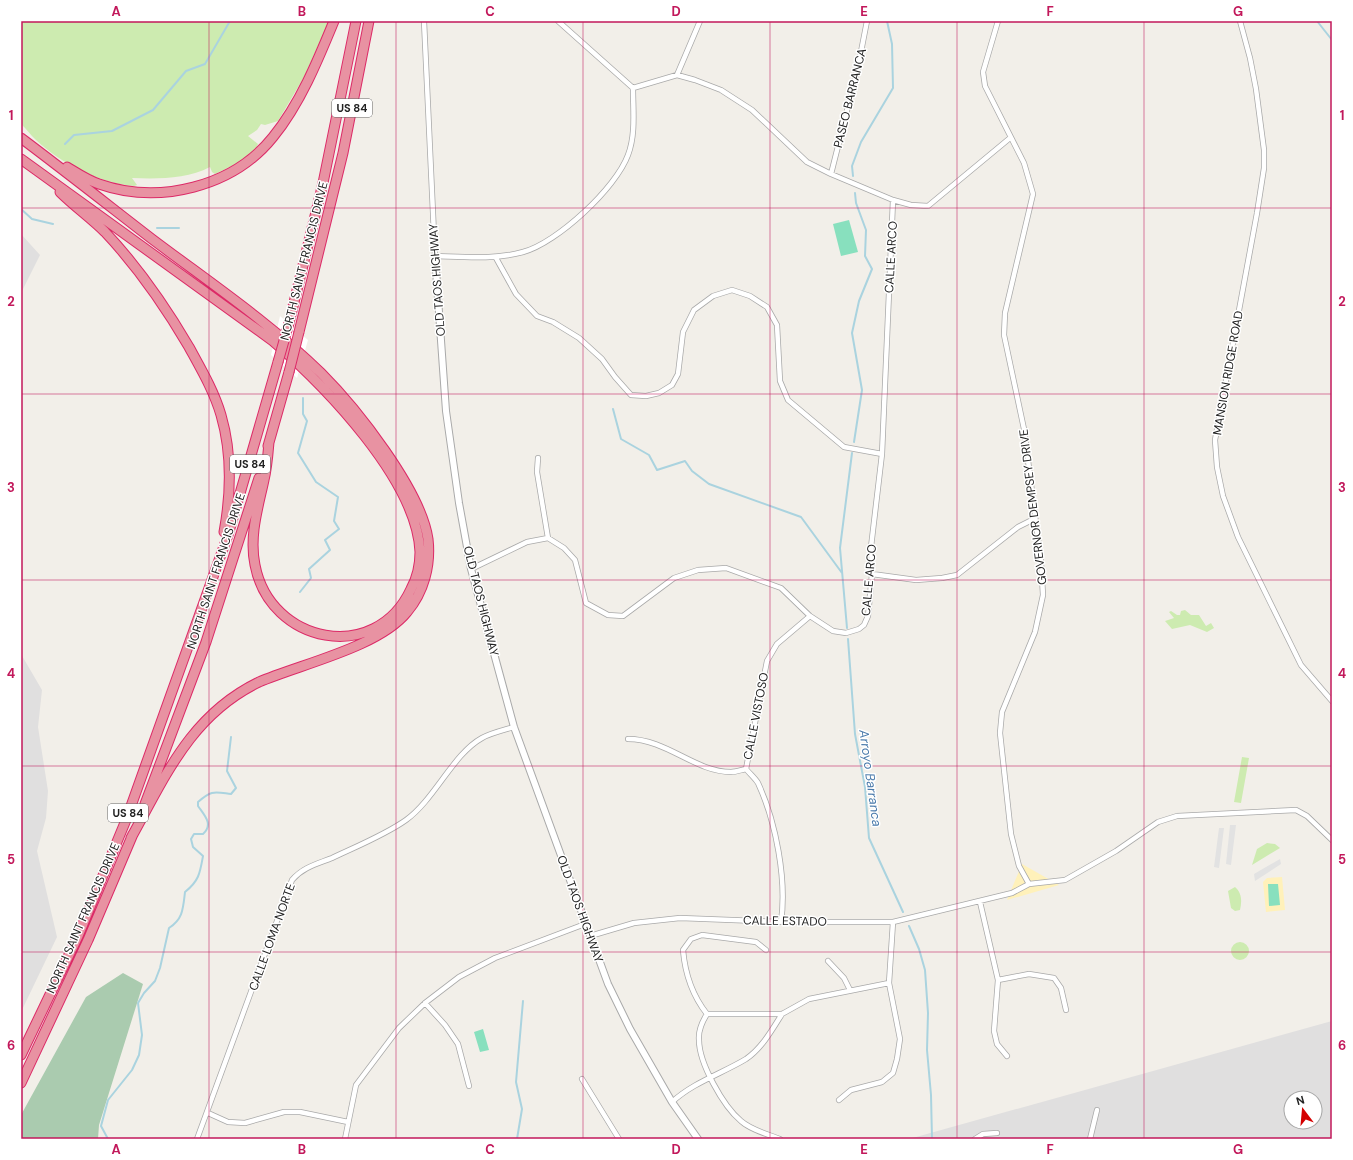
<svg xmlns="http://www.w3.org/2000/svg" width="1353" height="1160" font-family="'DM Sans',sans-serif">
  <style>
    .residential { fill: #e0dfdf; fill-rule: evenodd }
    .grass { fill: #cdebb0 }
    .sand { fill: #fff1ba }
    .cemetery { fill: #aacbaf }
    .pitch { fill: #88e0be }
    .parking { fill: #e2e2e2 }
    .pier { fill: #fff }
    .lines { fill: none; stroke-linecap: round; stroke-linejoin: round }
    .stream { stroke: #aad3df; stroke-width: 2 }
    .minor-casing { stroke: #a9a9a9; stroke-width: 6 }
    .tertiary-casing { stroke: #a9a9a9; stroke-width: 8 }
    .motorway-casing { stroke: #dc2a67; stroke-width: 11 }
    .minor { stroke: #fff; stroke-width: 4.5 }
    .tertiary { stroke: #fff; stroke-width: 6 }
    .motorway { stroke: #e892a2; stroke-width: 9 }
    .motorway-bridge-casing { stroke: #dc2a67; stroke-width: 11; stroke-linecap: butt }
    .motorway-bridge { stroke: #e892a2; stroke-width: 9 }
    .grid { fill: none; stroke: #c2185b; stroke-width: 1; stroke-opacity: 0.55 }
    .labels { text-anchor: middle; stroke-width: 3; stroke-linejoin: round; paint-order: stroke }
    .shield { fill: #fff; stroke: #646464; stroke-width: 1 }
    .shield-label { font-size: 11px; font-weight: bold; fill: #222 }
    .street-label { font-size: 12px; fill: #222; stroke: #fff }
    .water-label { font-size: 13px; font-style: italic; fill: #4a7aab; stroke: #fff }
    .neatline { fill: none; stroke: #c2185b; stroke-width: 1.5 }
    .grid-label { font-size: 13px; text-anchor: middle; font-weight: bold; fill: #c2185b }
  </style>
  <rect width="100%" height="100%" fill="#f2efe9"/>
  <path class="residential" d="M21,234L40,255L21,293Z
    M21,654L42,690L38,727L48,791L46,818L37,851L57,937L21,1012Z
    M1332,1021V1139H909ZM1291,1098H1315V1122H1291Z"/>
  <path class="grass" d="M21,21H329L304,77L278,121L265,125L261,124L257,130L248,136L258,144C254,156 227,169 215,174L212,172L210,167C187,179 158,179 132,178L137,185L134,186C99,183 62,164 36,140C30,135 27,129 21,124Z
    M1185,610L1191,615H1199L1206,626L1211,623L1214,628L1207,632L1190,625L1172,629L1165,621L1174,618L1169,612L1171,611L1177,615H1180L1181,611Z
    M1242,757L1249,758L1241,803L1234,802Z
    M1267,843L1275,844L1280,848L1252,865L1257,849Z
    M1235,887C1242,893 1242,901 1240,910L1235,911L1231,908L1228,891Z
    M1231 951a9 9 0 1 1 18 0a9 9 0 1 1-18 0Z"/>
  <path class="sand" d="M1022,864L1059,885L1007,900Z
    M1282,877L1285,910L1266,912L1263,882L1267,878Z"/>
  <path class="cemetery" d="M123,973L143,984L99,1125L98,1139H21V1115L86,997Z"/>
  <path class="pitch" d="M849,220L858,252L841,256L833,224Z
    M1268,884H1278L1280,905L1269,906Z
    M483,1029L489,1050L480,1052L474,1032Z"/>
  <path class="parking" d="M1230,825H1236L1231,865L1226,864Z
    M1219,828H1224L1219,868L1214,867Z
    M1280,859L1281,864L1255,881L1254,874Z"/>
  <path class="pier" d="M280,316L308,340L297,378L271,355Z"/>
  <g class="lines">
    <path class="stream" d="M1317,21L1332,40
      M65,144L74,135L112,131L153,110L186,71L205,64L230,21
      M853,176L852,166L861,142L893,88L892,44L887,21
      M21,209L32,219L53,224
      M157,228H179
      M613,409L621,439L649,455L657,470L685,461L692,471L709,484L801,517L842,573
      M854,442L862,390L852,333L859,301L872,269L865,256L866,230L856,203L855,193
      M300,592L311,578L309,569L330,550L325,540L339,529L334,521L338,497L316,482L298,453L307,421L303,414V398
      M847,628L840,548L852,453
      M848,639L855,734L865,787L869,838L903,912
      M909,926L919,949L925,970L928,1013L927,1050L931,1095L932,1139
      M108,1139L101,1126L108,1100L132,1070L139,1055L142,1035L138,1003L144,993L155,981L160,968L169,928C183,919 183,909 185,892C199,881 200,873 203,856L193,847L191,839L194,834H203C214,824 204,815 198,806V802C212,790 214,792 231,794L236,788L227,771L231,737
      M517,1139L522,1109L516,1082L523,1001"/>
    <g class="minor-casing">
      <path id="minor" d="M424,21L435,256C464,257 494,260 523,252C557,243 616,188 628,155C636,134 633,110 633,88L558,21
        M998,21L983,72L985,86L1024,163L1033,194L1005,313L1004,335L1024,429L1041,562L1043,595L1035,632L1002,712L1000,733L1011,834L1019,866L1029,884L1065,880L1116,851L1158,822L1177,816L1296,810L1307,816L1332,840
        M1240,21L1250,58L1256,89L1264,150V168L1257,213L1215,440L1217,467L1223,496L1238,537L1301,665L1332,701
        M677,75L700,21
        M633,88L677,75L695,80L721,90L752,110L807,162L831,174L893,200L911,205L928,206L1010,138
        M831,174L858,67L867,21
        M496,258L516,294L537,316L553,322L579,338L602,359L615,377L631,395L646,396L659,393L672,385L678,374L683,332L694,310L713,296L732,290L750,296L767,307L777,325L780,381L788,400L844,447L882,454
        M538,458L537,472L548,538
        M471,569L527,542L548,538L564,548L575,560L586,603L608,615L623,616L674,578L698,570L726,568L781,588L810,616L833,631L846,633L859,629L864,625L868,616L872,574L871,547L882,454L893,200
        M872,574L916,580L942,578L957,575L1018,527L1034,519
        M628,739C667,739 695,772 731,772C736,772 741,770 746,769
        M980,902L998,980L994,1031L997,1044L1007,1056
        M781,922C787,880 776,822 758,783C755,778 750,774 746,769L767,661L777,644L810,616
        M590,936L634,923L680,918L781,922H893L1012,893L1029,884
        M766,950L756,942L702,935L691,939L683,950C685,973 692,995 707,1014H782L809,999L889,983
        M828,961L844,978L850,990
        M998,980L1029,974L1054,978L1061,988L1066,1010
        M425,1003L445,1025L458,1044L469,1086
        M707,1014C702,1022 698,1030 699,1040C699,1063 723,1106 741,1121C751,1130 767,1134 780,1139
        M582,1079L619,1139
        M839,1100L851,1090L882,1082L893,1073L897,1059L900,1039L889,983L893,922
        M672,1102C694,1082 721,1074 746,1059C762,1048 772,1030 782,1014
        M208,1113L228,1122L245,1123L284,1112H300L348,1122
        M197,1139L292,880C303,867 317,864 332,858C355,847 385,835 406,820C435,799 453,754 482,738C491,733 504,730 514,727
        M345,1139L356,1085L399,1028L425,1003L459,977L495,958L585,924
        M975,1139L983,1134L997,1133
        M1090,1139L1097,1110"/>
    </g>
    <g class="tertiary-casing">
      <path id="tertiary" d="M435,256L446,411L459,503L471,569L514,727L608,984L630,1029L672,1102L698,1139"/>
    </g>
    <g class="motorway-casing">
      <path id="motorway" d="M21,138C65,171 108,205 152,239C209,282 270,323 321,373C356,408 421,490 428,539C431,565 424,592 407,612C379,647 301,664 259,682C191,715 166,775 131,838
        M21,159L273,341C325,386 417,480 420,552C420,565 417,578 411,589C376,665 270,644 255,565C249,536 258,508 264,480C267,468 268,454 269,442
        M67,167C77,173 87,180 99,184C159,205 233,187 273,137C300,104 318,60 334,21
        M60,192C74,206 91,218 105,232C138,267 165,306 189,347C201,369 214,391 221,415C232,453 231,494 224,532
        M289,323L323,183L356,21
        M299,332L343,153L369,21
        M268,446L289,372
        M145,804L206,642L259,478
        M21,1055L78,936L126,820L228,535L278,362
        M21,1083L88,940L133,834"/>
    </g>
    <use href="#minor" class="minor"/>
    <use href="#tertiary" class="tertiary"/>
    <use href="#motorway" class="motorway"/>
    <g class="motorway-bridge-casing">
      <path id="motorway-bridge" d="M278,362L289,323
        M289,372L299,332"/>
    </g>
    <use href="#motorway-bridge" class="motorway-bridge"/>
  </g>
  <path class="grid" d="M209,21V1139M396,21V1139M583,21V1139M770,21V1139M957,21V1139M1144,21V1139M21,208H1332M21,394H1332M21,580H1332M21,766H1332M21,952H1332"/>
  <g class="labels">
    <g class="shield">
      <rect x="332" y="99" width="40" height="18" rx="3"/>
      <rect x="230" y="455" width="40" height="18" rx="3"/>
      <rect x="108" y="804" width="40" height="18" rx="3"/>
    </g>
    <g class="shield-label">
      <text x="352" y="112">US 84</text>
      <text x="250" y="468">US 84</text>
      <text x="128" y="817">US 84</text>
    </g>
    <g class="street-label">
      <text transform="translate(850 98) rotate(-76)" y="4">PASEO BARRANCA</text>
      <text transform="translate(891 257) rotate(-87)" y="4">CALLE ARCO</text>
      <text transform="translate(304 261) rotate(-76)" y="4">NORTH SAINT FRANCIS DRIVE</text>
      <text transform="translate(437 280) rotate(-94)" y="4">OLD TAOS HIGHWAY</text>
      <text transform="translate(1228 373) rotate(-80)" y="4">MANSION RIDGE ROAD</text>
      <text transform="translate(1033 507) rotate(-97)" y="4">GOVERNOR DEMPSEY DRIVE</text>
      <text transform="translate(216 571) rotate(-72)" y="4">NORTH SAINT FRANCIS DRIVE</text>
      <text transform="translate(869 580) rotate(-85)" y="4">CALLE ARCO</text>
      <text transform="translate(481 601) rotate(76)" y="4">OLD TAOS HIGHWAY</text>
      <text transform="translate(756 716) rotate(-79)" y="4">CALLE VISTOSO</text>
      <text transform="translate(580 909) rotate(70)" y="4">OLD TAOS HIGHWAY</text>
      <text transform="translate(83 918) rotate(-66)" y="4">NORTH SAINT FRANCIS DRIVE</text>
      <text transform="translate(785 921) rotate(1)" y="4">CALLE ESTADO</text>
      <text transform="translate(272 937) rotate(-70)" y="4">CALLE LOMA NORTE</text>
    </g>
    <g class="water-label">
      <text transform="translate(871 778) rotate(82)" y="5">Arroyo Barranca</text>
    </g>
  </g>
  <rect width="1353" height="1160" fill="none" stroke="#ffffff" stroke-width="44"/>
  <g transform="translate(1303 1110) rotate(344)"><circle r="19" fill="#ffffff" stroke="#a7a7a7"/>
  <path d="M0-3L7 15L0 10L-7 15Z" fill="#d40000"/>
  <text y="-6" font-size="11" font-weight="bold" text-anchor="middle" fill="#222222">N</text>
  </g>
  <rect x="22" y="22" width="1309" height="1116" class="neatline"/>
  <g class="grid-label">
    <text x="116" y="16">A</text>
    <text x="302" y="16">B</text>
    <text x="490" y="16">C</text>
    <text x="676" y="16">D</text>
    <text x="864" y="16">E</text>
    <text x="1050" y="16">F</text>
    <text x="1238" y="16">G</text>
    <text x="11" y="120">1</text>
    <text x="1342" y="120">1</text>
    <text x="11" y="306">2</text>
    <text x="1342" y="306">2</text>
    <text x="11" y="492">3</text>
    <text x="1342" y="492">3</text>
    <text x="11" y="678">4</text>
    <text x="1342" y="678">4</text>
    <text x="11" y="864">5</text>
    <text x="1342" y="864">5</text>
    <text x="11" y="1050">6</text>
    <text x="1342" y="1050">6</text>
    <text x="116" y="1154">A</text>
    <text x="302" y="1154">B</text>
    <text x="490" y="1154">C</text>
    <text x="676" y="1154">D</text>
    <text x="864" y="1154">E</text>
    <text x="1050" y="1154">F</text>
    <text x="1238" y="1154">G</text>
  </g>
</svg>
